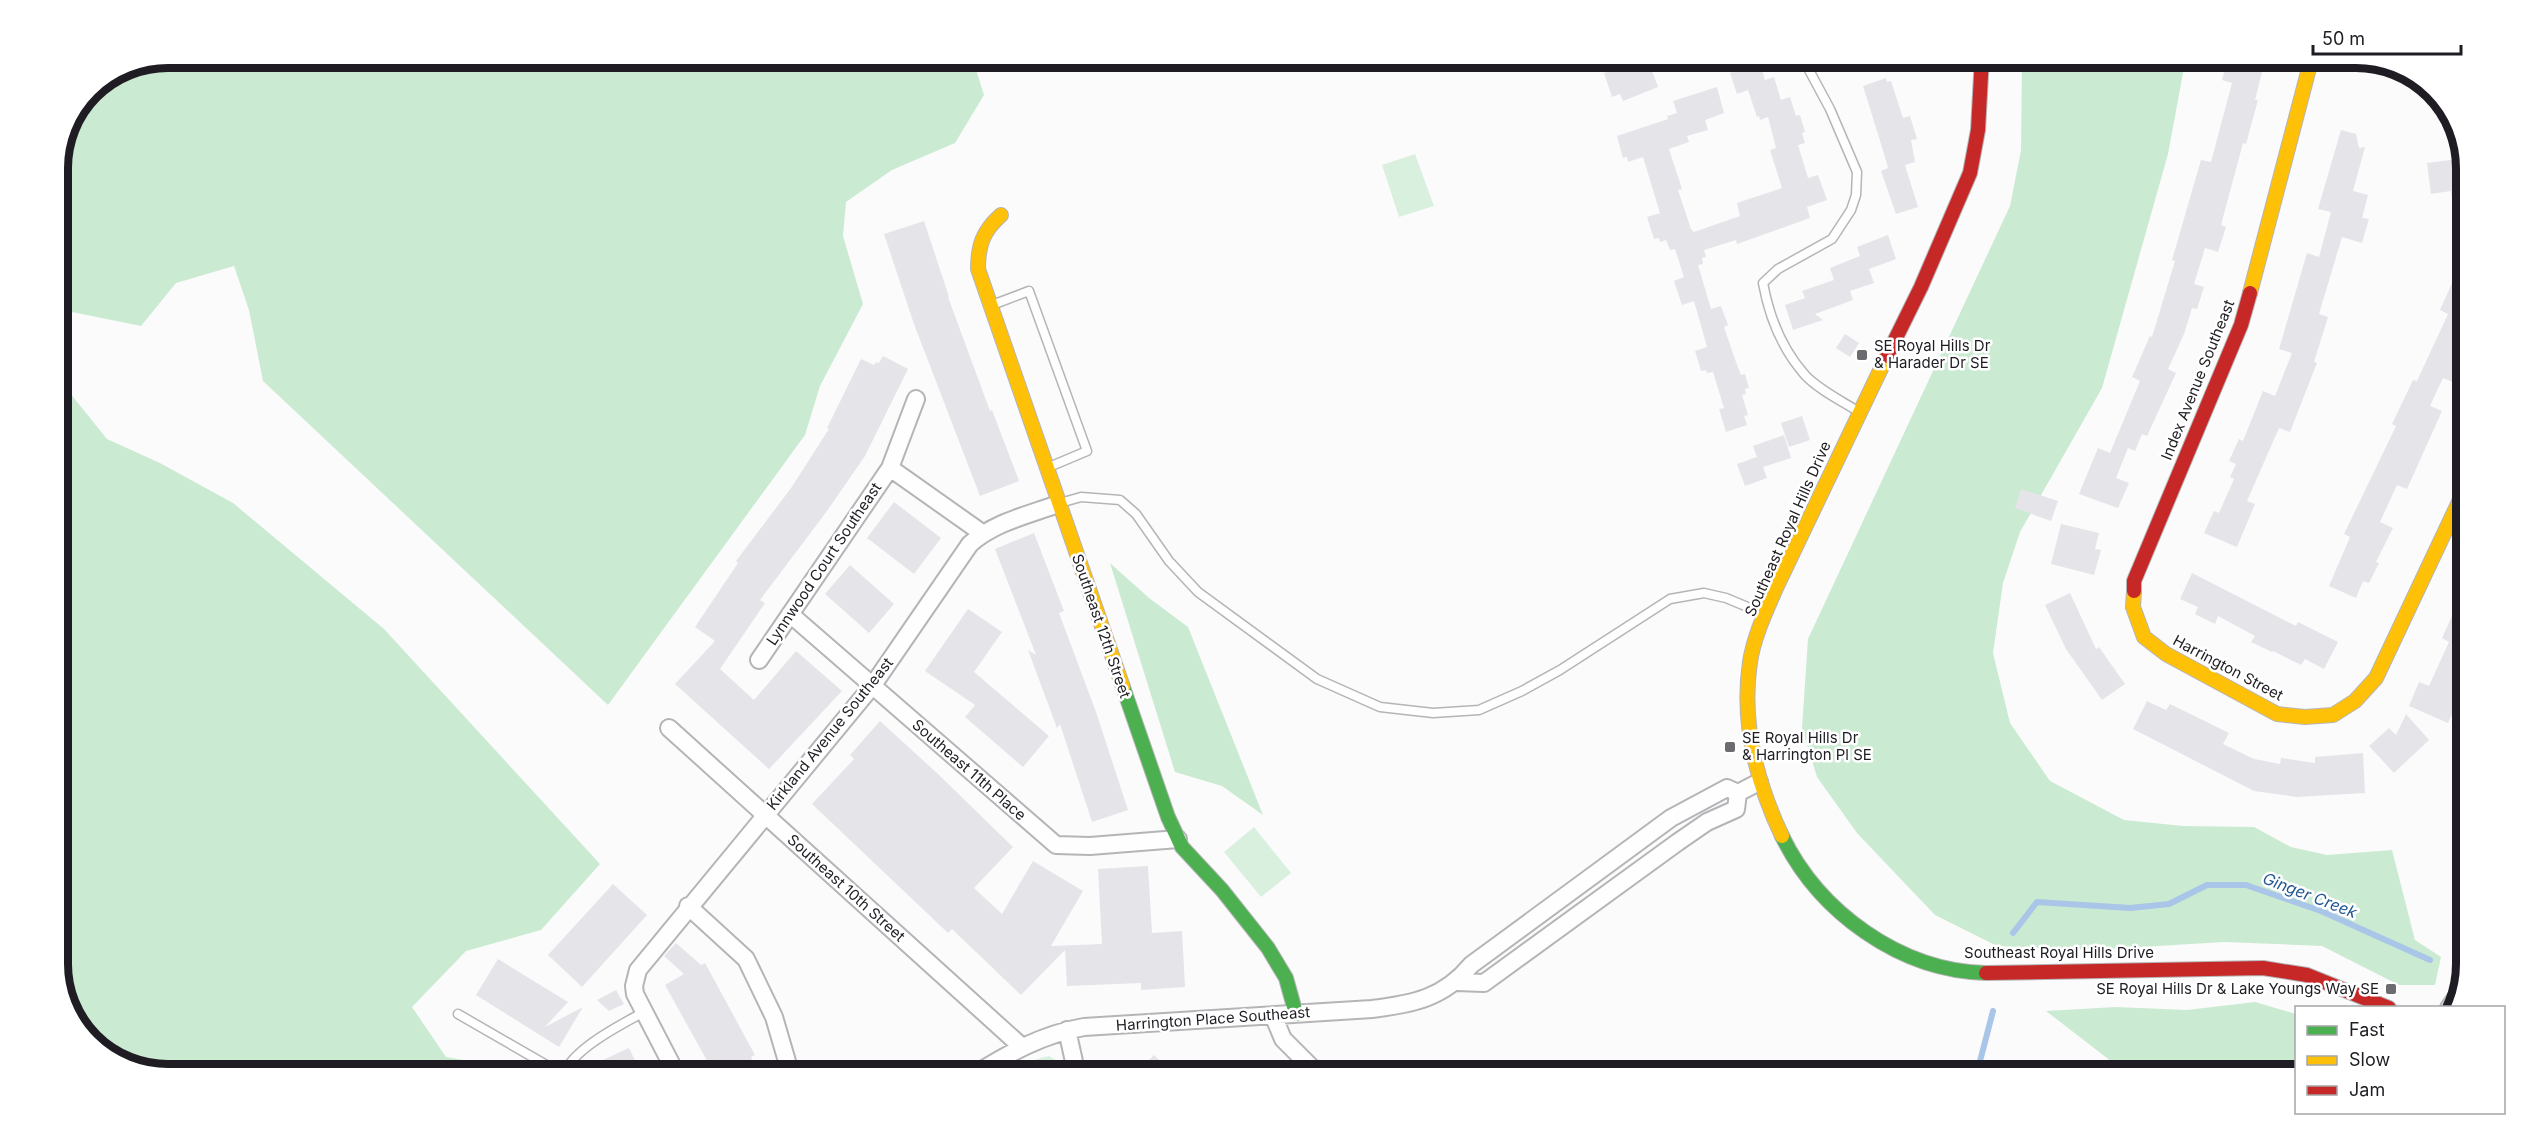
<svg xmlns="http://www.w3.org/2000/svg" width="2523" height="1132" font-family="Inter,sans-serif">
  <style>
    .green { fill: #daf0df }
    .forest { fill: #cbead2 }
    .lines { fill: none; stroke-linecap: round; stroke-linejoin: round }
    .stream { stroke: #a9c5e8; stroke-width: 6 }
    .building { fill: #e5e4e8 }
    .lane-casing { stroke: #b5b4b7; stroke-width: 11 }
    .street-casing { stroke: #b5b4b7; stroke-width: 20 }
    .fast-casing { stroke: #b5b4b7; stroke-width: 16 }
    .slow-casing { stroke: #b5b4b7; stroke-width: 16 }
    .jam-casing { stroke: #b5b4b7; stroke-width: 16 }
    .lane { stroke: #fefeff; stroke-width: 8 }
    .street { stroke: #fefeff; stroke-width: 16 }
    .fast { stroke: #4caf50; stroke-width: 14 }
    .slow { stroke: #ffc107; stroke-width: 14 }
    .jam { stroke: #c62828; stroke-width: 14 }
    .poi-dot { fill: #6c6b6f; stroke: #fff; stroke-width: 2 }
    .labels { text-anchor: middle; stroke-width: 5; stroke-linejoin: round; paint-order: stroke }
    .poi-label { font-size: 15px; fill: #1f1d23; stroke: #fff; text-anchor: start }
    .street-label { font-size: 15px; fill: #1f1d23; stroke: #fff }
    .water-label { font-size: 16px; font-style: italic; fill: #225794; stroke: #fff }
    .rim { fill: none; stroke: #1f1d23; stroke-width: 8 }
  </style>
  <rect width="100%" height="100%" fill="#fbfbfc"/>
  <path class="green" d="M1415,154L1434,206L1399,217L1382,165Z
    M1254,827L1291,873L1261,897L1224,852Z
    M1049,1056L1059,1062L1065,1075H1007L1037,1059Z"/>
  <path class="forest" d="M167,57H972L984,95L955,143L892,170L846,202L843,236L863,304L820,386L805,435L608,705L263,381L249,310L234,266L176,283L141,326L72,312L57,305V160L90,89L125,65Z
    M2022,57H2186L2168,154L2102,388L2020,532L2003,583L1993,653L2010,723L2050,781L2124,820L2183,826L2254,827L2291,847L2327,855L2392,850L2415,940L2441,957L2435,985H2399L2322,946L2224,942L2092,950L1997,946L1935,915L1857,833L1817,777L1802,728L1808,639L2010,206L2021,150Z
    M57,377L107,439L160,463L233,503L384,629L600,864L541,930L466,951L412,1007L446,1057L491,1065L503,1075H167L125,1066L76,1026L57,972Z
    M1110,563L1149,598L1188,627L1263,815L1222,786L1175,772Z
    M2255,1002L2296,1014V1075H2129L2046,1011L2116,1007L2187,1010Z"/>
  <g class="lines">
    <path class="stream" d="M2013,933L2037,902L2130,908L2169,904L2207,885H2246L2321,911L2430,960
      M1954,1075L1979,1065L1993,1011"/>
  </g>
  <path class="building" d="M1631,57H1647L1658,87L1623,101L1620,94L1612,97L1604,73L1611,71L1609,65Z
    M2228,57H2266L2255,100H2258L2246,144L2243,143L2221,225L2226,227L2218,252L2205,248L2194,284L2204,287L2197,309L2192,308L2184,334L2168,369L2176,373L2147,436L2142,434L2135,451L2128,448L2116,478L2129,483L2118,508L2079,494L2098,448L2110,453L2140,381L2132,377L2150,336L2152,337L2175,261L2172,260L2201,160L2211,162L2232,83L2222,80Z
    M1760,63L1765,80L1774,77L1781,100L1790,97L1796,116L1800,115L1805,132L1802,133L1805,143L1798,145L1808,178L1818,175L1827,200L1807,207L1810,218L1737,244L1736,240L1704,250L1706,257L1702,258L1703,264L1698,265L1711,309L1721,306L1728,325L1724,327L1736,362L1741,375L1745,374L1749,388L1745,389L1746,394L1742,395L1748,415L1744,416L1747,425L1726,432L1719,409L1724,408L1713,372L1707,373L1706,370L1701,371L1695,351L1707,347L1694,301L1682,305L1674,281L1684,277L1675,249L1670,250L1666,240L1660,242L1659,238L1654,239L1647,217L1660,213L1643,157L1628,162L1627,157L1623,158L1617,136L1668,119L1667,116L1677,113L1673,101L1717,87L1724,113L1705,120L1708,130L1687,136L1689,142L1669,149L1682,189L1678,190L1691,229L1694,232L1740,216L1737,203L1782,188L1770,150L1776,148L1768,117L1760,120L1759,116L1757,117L1748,90L1737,94L1730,73Z
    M1886,78L1887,82L1891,81L1903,118L1910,116L1917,139L1911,140L1915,162L1905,165L1918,207L1896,214L1881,171L1888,168L1885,157L1863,86Z
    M2341,130L2356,134L2359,148L2365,147L2353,191L2368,195L2362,218L2369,219L2362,243L2342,237L2319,314L2328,317L2314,362L2317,363L2290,432L2279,428L2247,501L2255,504L2237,547L2204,533L2214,511L2219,513L2234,479L2230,477L2236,464L2229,461L2239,439L2243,441L2263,391L2275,396L2292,353L2279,349L2307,253L2319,257L2331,212L2318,209Z
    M2465,158L2466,226L2456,227L2451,191L2431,194L2427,163Z
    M924,221L949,297H948L990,411L992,410L1019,481L980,496L914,324L884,234Z
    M1888,235L1896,259L1869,269L1874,283L1850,291L1853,300L1815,314L1823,320L1793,330L1785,305L1805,298L1802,291L1834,280L1830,268L1860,256L1857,247Z
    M2466,252V360L2455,383L2443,378L2430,406L2442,411L2407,489L2397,485L2380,522L2393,528L2376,562L2379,563L2369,583L2363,581L2356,598L2329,586L2350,537L2344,534L2396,426L2392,424L2413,380L2417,381L2448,314L2440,310Z
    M1845,334L1859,343L1850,357L1836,348Z
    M883,356L908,369L865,456L827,511L760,600L765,603L720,669L754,700L796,651L842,691L769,769L675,684L715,641L695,627L738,563L736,561L791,488L829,429L827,428L861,359L874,365L876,362L879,363Z
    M1802,416L1810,440L1789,447L1781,423Z
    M1784,435L1791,458L1763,467L1767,478L1745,486L1737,464L1757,457L1753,446Z
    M2021,489L2058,501L2051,521L2015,508Z
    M894,502L941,538L914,574L867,538Z
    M2061,524L2099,533L2095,549L2101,550L2094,575L2051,564Z
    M1034,533L1064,611L1059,613L1096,712L1128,810L1092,822L1060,724L1057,728L1028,650L1036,655L995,549Z
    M850,565L894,604L869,633L825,594Z
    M2192,573L2296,626L2298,622L2338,642L2324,669L2305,659L2301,665L2273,651L2272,652L2251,642L2255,636L2218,616L2215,624L2195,614L2198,607L2180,599Z
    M2466,585V683L2448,723L2409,706L2419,682L2429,686L2449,642L2442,638Z
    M2070,593L2096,649L2099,647L2125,684L2102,700L2066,649L2045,605Z
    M968,609L1002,632L974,672L1049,736L1023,767L965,717L975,705L925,671Z
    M2147,701L2166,710L2170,704L2229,733L2223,744L2254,759L2280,764L2281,758L2315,763V757L2363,753L2365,793L2297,797L2254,791L2133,729Z
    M2406,714L2429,740L2394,773L2369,746L2389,728L2396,735Z
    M880,721L938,774L1013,847L974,888L1002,914L1033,861L1083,891L1051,946L1102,944L1098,869L1148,866L1152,933L1182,931L1185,987L1141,990V983L1067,986L1065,950L1021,995L952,929L948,933L812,804L854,759L850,755Z
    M613,884L647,915L582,987L548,955Z
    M676,943L701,965L705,963L755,1055L751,1057L757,1075H715L665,985L684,974L664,956Z
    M498,959L568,1002L545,1027L583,1007L559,1047L476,995Z
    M616,990L624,1004L609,1011L597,1000Z
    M629,1048L642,1075H570Z
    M1154,1055L1174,1075H1135Z"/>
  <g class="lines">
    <g class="lane-casing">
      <path id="lane" d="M1802,57L1830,109L1857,172L1856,195L1851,210L1832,239L1778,269L1763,283C1769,316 1782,349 1805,375C1819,390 1842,401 1859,412
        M992,305L1029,291L1087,451L1049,467
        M1060,503L1081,497L1120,500L1136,514L1169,561L1198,592L1317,679L1380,707L1433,713L1479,710L1522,691L1560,670L1670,599L1704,593L1726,598L1762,613
        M458,1014L562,1074
        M563,1075C573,1049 620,1025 644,1012"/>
    </g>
    <g class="street-casing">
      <path id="street" d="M890,468L982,533
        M790,614L1056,845L1090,846L1178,839
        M759,660L890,468L916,399
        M669,728L1022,1047
        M688,906L746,959L774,1017L791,1075
        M1457,982L1484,983L1678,842L1707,822L1736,809L1738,793
        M2449,1008L2461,991
        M1273,1015L1283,1039L1319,1075
        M1067,1030L1077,1075
        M677,1075L635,994L634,986L638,970L873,685L970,544C995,522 1028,515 1058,504
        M974,1075C1009,1053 1043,1034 1084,1027L1372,1009C1413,1004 1444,998 1471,965L1671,818L1727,788L1738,793L1759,782"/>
    </g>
    <g class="fast-casing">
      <path id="fast" d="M1123,687L1168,817L1182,847L1222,890L1268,948L1286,978L1296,1014
        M1782,836C1819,912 1900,971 1986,973"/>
    </g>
    <g class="slow-casing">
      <path id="slow" d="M1001,215C983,231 978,245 978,269L1123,687
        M2250,293L2312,57
        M2134,591L2133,607L2144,637L2166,654L2277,714L2305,717L2333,715L2355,701L2376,678L2466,487
        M1782,836C1756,781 1741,722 1750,662C1754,636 1766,611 1776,588L1887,356"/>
    </g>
    <g class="jam-casing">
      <path id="jam" d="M1887,356L1921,287L1970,173L1978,130L1982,57
        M2134,591V581L2241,325L2250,293
        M1986,973L2263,968L2307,975L2389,1008"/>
    </g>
    <use href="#lane" class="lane"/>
    <use href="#street" class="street"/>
    <use href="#fast" class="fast"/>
    <use href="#slow" class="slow"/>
    <use href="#jam" class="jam"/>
  </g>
  <g class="poi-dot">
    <rect x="1856" y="349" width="12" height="12" rx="3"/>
    <rect x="1724" y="741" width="12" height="12" rx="3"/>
    <rect x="2385" y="983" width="12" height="12" rx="3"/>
  </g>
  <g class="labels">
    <g class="poi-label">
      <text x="1874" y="351">SE Royal Hills Dr<tspan x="1874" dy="17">&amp; Harader Dr SE</tspan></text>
      <text x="1742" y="743">SE Royal Hills Dr<tspan x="1742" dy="17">&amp; Harrington Pl SE</tspan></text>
      <text x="2379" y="994" text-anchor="end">SE Royal Hills Dr &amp; Lake Youngs Way SE</text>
    </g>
    <g class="street-label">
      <text transform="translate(2198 380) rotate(-68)" y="5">Index Avenue Southeast</text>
      <text transform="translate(1788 529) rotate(-66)" y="5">Southeast Royal Hills Drive</text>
      <text transform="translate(824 564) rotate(-56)" y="5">Lynnwood Court Southeast</text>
      <text transform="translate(1101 626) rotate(71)" y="5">Southeast 12th Street</text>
      <text transform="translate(2228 668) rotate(28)" y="5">Harrington Street</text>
      <text transform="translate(830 734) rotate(-51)" y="5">Kirkland Avenue Southeast</text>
      <text transform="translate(969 770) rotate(41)" y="5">Southeast 11th Place</text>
      <text transform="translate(846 888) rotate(42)" y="5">Southeast 10th Street</text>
      <text x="2059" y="958">Southeast Royal Hills Drive</text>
      <text transform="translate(1213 1019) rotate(-4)" y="5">Harrington Place Southeast</text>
    </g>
    <g class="water-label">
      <text transform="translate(2310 895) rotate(21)" y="6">Ginger Creek</text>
    </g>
  </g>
  <path d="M0 0H2523V1132H0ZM168 68H2356A100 100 0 0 1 2456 168V964A100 100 0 0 1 2356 1064H168A100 100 0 0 1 68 964V168A100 100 0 0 1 168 68Z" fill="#fff" fill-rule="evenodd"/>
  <path class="rim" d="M168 68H2356A100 100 0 0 1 2456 168V964A100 100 0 0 1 2356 1064H168A100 100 0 0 1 68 964V168A100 100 0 0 1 168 68Z"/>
  <rect x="2295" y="1006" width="210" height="108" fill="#ffffff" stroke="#a5a5a7" stroke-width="1.5"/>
  <rect x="2307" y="1026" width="30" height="9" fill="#4caf50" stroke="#a5a5a7" stroke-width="1.5"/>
  <text x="2349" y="1036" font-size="18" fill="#1f1d23">Fast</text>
  <rect x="2307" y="1056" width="30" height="9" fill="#ffc107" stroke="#a5a5a7" stroke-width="1.5"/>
  <text x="2349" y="1066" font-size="18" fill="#1f1d23">Slow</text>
  <rect x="2307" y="1086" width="30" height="9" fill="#c62828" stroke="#a5a5a7" stroke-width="1.5"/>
  <text x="2349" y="1096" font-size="18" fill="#1f1d23">Jam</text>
  <path d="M2313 45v9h148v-9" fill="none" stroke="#1f1d23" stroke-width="3"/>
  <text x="2322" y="45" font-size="18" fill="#1f1d23" stroke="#ffffff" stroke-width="4.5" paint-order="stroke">50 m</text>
</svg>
